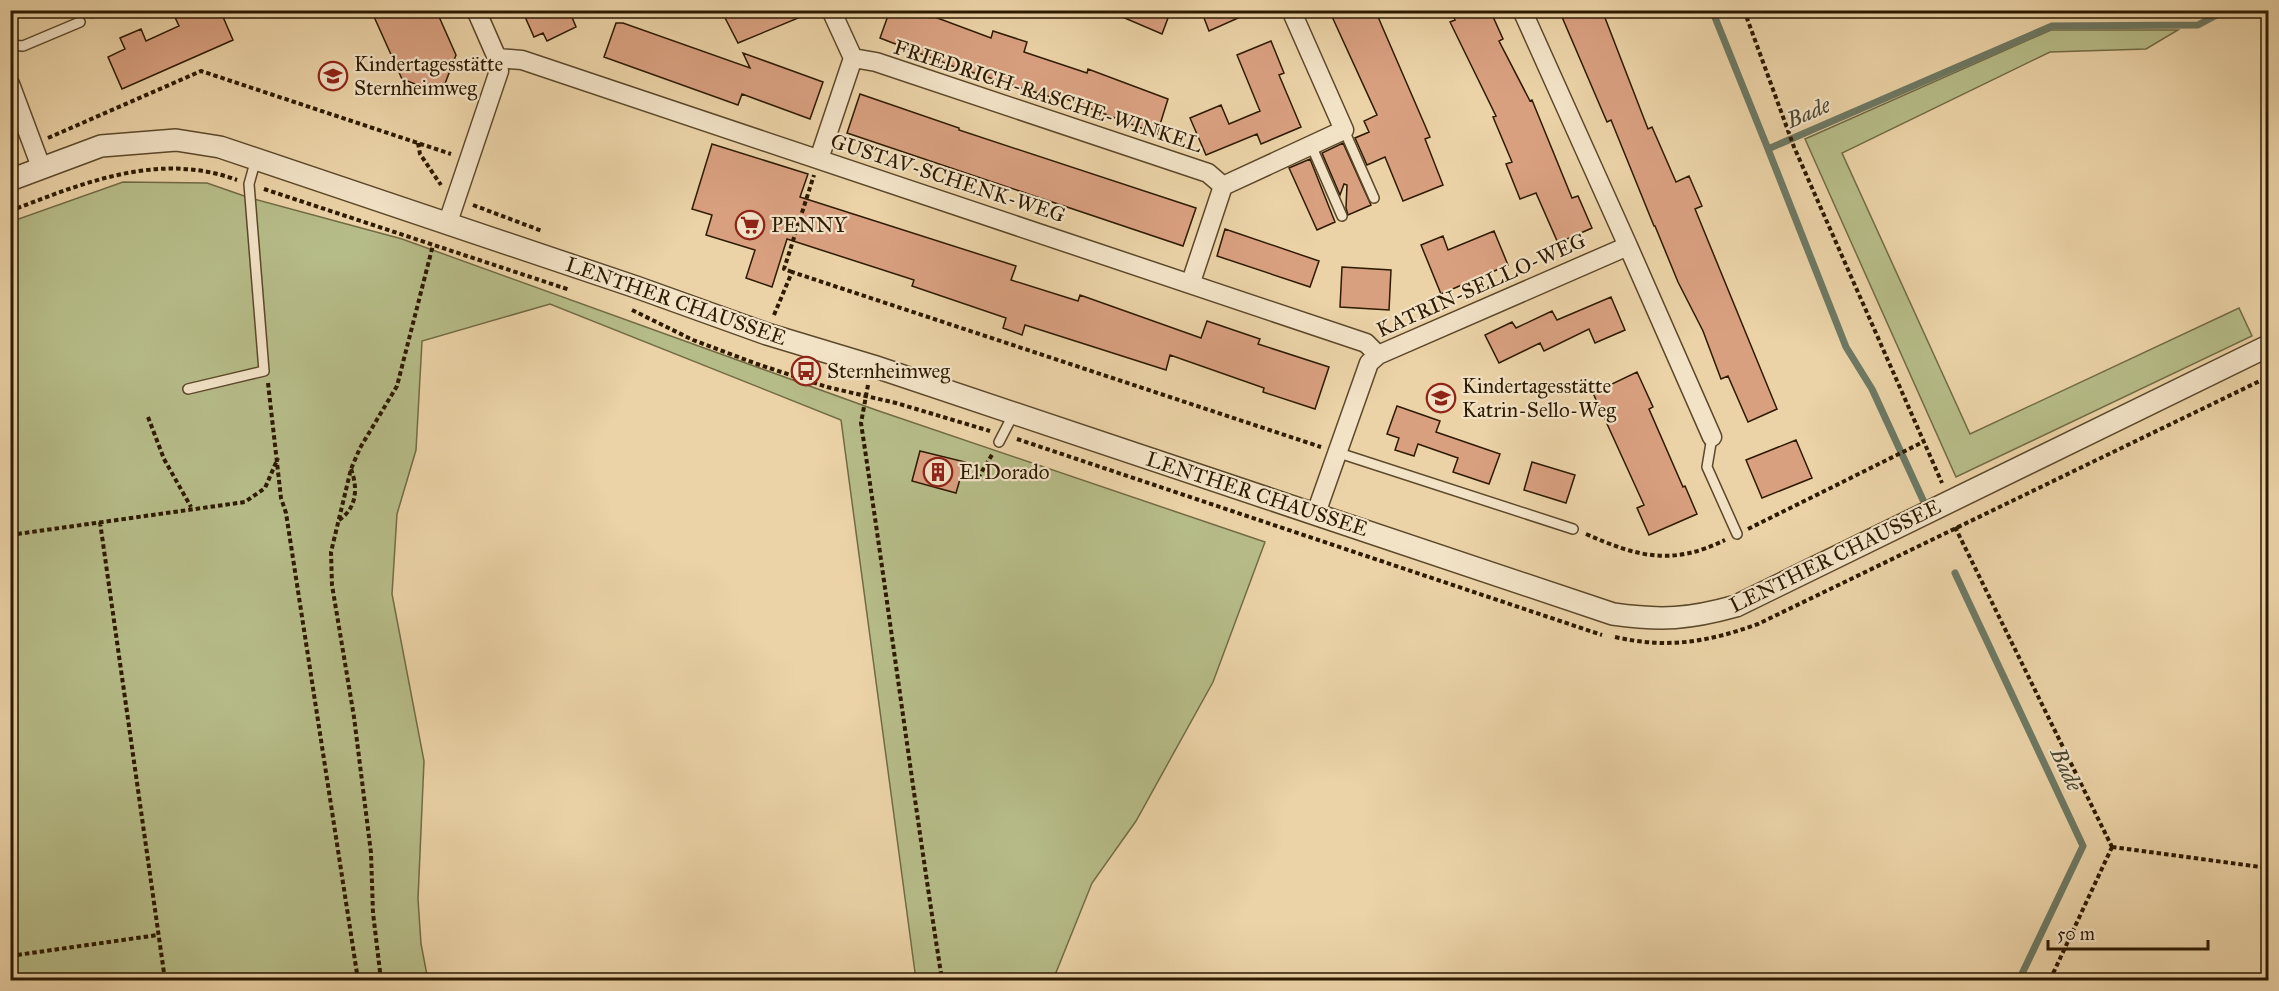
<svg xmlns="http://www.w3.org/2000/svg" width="2279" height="991" font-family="'IM FELL Great Primer',serif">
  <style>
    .green { fill: #b6bc88; stroke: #726b44; stroke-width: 1.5 }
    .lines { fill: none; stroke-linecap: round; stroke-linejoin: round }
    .stream { stroke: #6d7964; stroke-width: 7 }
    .building { fill: #d9a080; stroke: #2d1a00; stroke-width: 1.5 }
    .service-casing { stroke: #5c482a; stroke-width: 12 }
    .minor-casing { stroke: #5c482a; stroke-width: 21 }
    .tertiary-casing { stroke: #5c482a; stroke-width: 24 }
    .path { stroke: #2d1a00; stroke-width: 4; stroke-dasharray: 4.5 3; stroke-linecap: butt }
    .service { stroke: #f2e2c6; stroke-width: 9 }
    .minor { stroke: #f2e2c6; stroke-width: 18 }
    .tertiary { stroke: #f2e2c6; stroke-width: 21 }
    .labels { text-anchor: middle; stroke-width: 4.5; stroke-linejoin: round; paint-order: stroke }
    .poi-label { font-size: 21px; fill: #2d1a00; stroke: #f2e2c6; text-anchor: start }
    .street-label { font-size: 21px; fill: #2d1a00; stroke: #f2e2c6 }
    .water-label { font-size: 22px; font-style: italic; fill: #4d4932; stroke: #f2e2c6 }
  </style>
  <rect width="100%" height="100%" fill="#ebd3a7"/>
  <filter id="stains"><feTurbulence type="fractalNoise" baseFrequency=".00333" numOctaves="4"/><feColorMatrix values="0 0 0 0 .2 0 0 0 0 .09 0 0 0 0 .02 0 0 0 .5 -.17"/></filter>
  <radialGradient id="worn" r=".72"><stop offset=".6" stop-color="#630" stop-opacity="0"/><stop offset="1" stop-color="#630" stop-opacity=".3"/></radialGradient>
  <path class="green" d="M2051,30H2178L2146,49L2050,52L1842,153L1970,434L2239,308L2252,336L1956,477L1805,139Z
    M123,182L207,183L250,198L402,239L876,410L1265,542L1213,682L1136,821L1092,883L1053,980H916L841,420L550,304L422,341L416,450L397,514L392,594L424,761L418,899L421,944L428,980H11L10,222Z"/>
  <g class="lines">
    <path class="stream" d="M1712,10L1768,149
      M1923,500L1872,389L1846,347L1768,149L2052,26L2198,25L2226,10
      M1955,573L2083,846L2019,980"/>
  </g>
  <path class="building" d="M184,10H198L201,17L220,10L233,40L122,89L108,57L125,49L120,38L141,29L146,41L179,26L174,15Z
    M371,10H436L456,55L441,94L402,79Z
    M522,10H569L576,27L547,41L543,33L534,37Z
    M721,10H815V11L738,43Z
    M890,10H916L991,38L993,31L1027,42L1024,52L1087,73L1088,69L1168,99L1157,134L1058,96L1057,99L955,67L880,38Z
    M1106,10H1171L1162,34Z
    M1201,10H1256L1209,31Z
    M1329,10H1375L1430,137L1425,139L1443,185L1403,201L1385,157L1367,165L1355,138L1369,132L1364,121L1377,115Z
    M1450,10H1490L1503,39L1499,41L1530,101L1532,100L1572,198L1578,196L1592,228L1558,243L1536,193L1520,199L1506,164L1512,162L1493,117L1496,116L1450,22L1455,20Z
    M1559,10H1602L1648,129L1652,127L1676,182L1689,176L1702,206L1695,209L1777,409L1748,422L1728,376L1721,379L1703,331L1678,282L1655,226H1654L1611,120L1607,122Z
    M616,23H623L750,68L743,53L823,82L810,119L742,94L738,105L604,57Z
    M1271,41L1284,73L1279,75L1301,127L1261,144L1257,134L1206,155L1190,118L1221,105L1229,124L1260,111L1237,55Z
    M860,94L959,128V130L1196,208L1183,246L847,133Z
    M1343,143L1371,205L1348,215L1346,208L1347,185L1344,184L1340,195L1322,153Z
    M712,144L808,174L800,197L1016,266L1011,280L1078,301L1080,295L1201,338L1207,321L1260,339L1258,344L1329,367L1315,409L1263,392L1264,388L1170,355L1166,370L1025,325L1022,335L1003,328L1006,318L912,286L914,280L787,239L772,287L746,278L755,250L706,235L712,215L692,209Z
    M1310,159L1335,222L1317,230L1289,168Z
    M1225,229L1319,261L1310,287L1217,256Z
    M1494,231L1508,265L1441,294L1421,245L1443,236L1448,250Z
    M1342,267L1391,270L1389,310L1340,307Z
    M1611,297L1625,330L1595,343L1589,329L1544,351L1540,343L1499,363L1485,335L1512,322L1516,328L1552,311L1557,320Z
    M1637,372L1653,407L1649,409L1683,487L1685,486L1697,514L1649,535L1637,508L1644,505L1593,393Z
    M1397,406L1440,421L1436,432L1500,454L1489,484L1453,472L1458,458L1418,444L1414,456L1395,450L1399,438L1387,434Z
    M1796,440L1812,478L1762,498L1746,460Z
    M920,451L965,462L956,493L912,481Z
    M1532,462L1575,475L1566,503L1524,490Z"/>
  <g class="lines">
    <g class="service-casing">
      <path id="service" d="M10,45L23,46L80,22
        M1344,130L1374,198
        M1311,145L1342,216
        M188,389L264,371L249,184L256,159
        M1712,437L1707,467L1737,534
        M999,442L1014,413
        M1339,453L1573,529"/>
    </g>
    <g class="minor-casing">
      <path id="minor" d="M497,58L522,60L1366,343L1378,355
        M853,58L876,62L1208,173L1223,186
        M10,84L41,167
        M819,159L853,58L831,10
        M448,222L499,71L497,58L476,10
        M1628,246L1712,437
        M1191,282L1223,186L1344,130L1291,10
        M1316,513L1369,363L1378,355L1628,246L1522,10"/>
    </g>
    <g class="tertiary-casing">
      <path id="tertiary" d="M10,180L101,146L176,140L220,147L636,287L767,334L873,366L1613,614C1662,621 1689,619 1736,606L2268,346"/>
    </g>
    <path class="path" d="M1744,10L1794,147L1942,483
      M91,17L107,10
      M48,138L201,71L451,154
      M418,143L420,154L441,185
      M264,189L570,290
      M473,205L542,231
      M10,211C83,183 159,151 237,180
      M792,272L784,269L814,175
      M632,310L693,340L757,364L827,387L896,403L990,431
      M774,315L792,272L1321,447
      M268,383L281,498L286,513L358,980
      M868,385L861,423C889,609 913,795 942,980
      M148,417L164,459L191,507
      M1017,439L1602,635
      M978,478L993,453
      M339,520C357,508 358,488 351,469
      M100,522L165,980
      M1955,527L2112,847
      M1748,529L1925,441
      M1586,534C1638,557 1672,566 1725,540
      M10,535L245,502L265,488L278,458
      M1615,637C1668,649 1708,642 1758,624L2268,377
      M2112,847L2268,868
      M10,956L158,935
      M381,980L373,913L371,853L354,717L332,585L331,552L351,469L360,448L397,386L433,245
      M2050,980L2112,847"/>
    <use href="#service" class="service"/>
    <use href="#minor" class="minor"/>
    <use href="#tertiary" class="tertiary"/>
  </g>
  <defs>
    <g id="school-ring" transform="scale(1.5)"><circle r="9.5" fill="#f2e2c6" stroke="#8f2418" stroke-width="1.5"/><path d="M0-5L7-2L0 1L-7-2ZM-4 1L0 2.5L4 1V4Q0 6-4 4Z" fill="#8f2418"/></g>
    <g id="supermarket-ring" transform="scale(1.5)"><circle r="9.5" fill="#f2e2c6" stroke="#8f2418" stroke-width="1.5"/><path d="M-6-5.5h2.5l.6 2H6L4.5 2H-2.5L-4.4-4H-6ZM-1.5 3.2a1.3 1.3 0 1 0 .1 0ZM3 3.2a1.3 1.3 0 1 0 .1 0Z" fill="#8f2418"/></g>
    <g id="bus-ring" transform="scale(1.5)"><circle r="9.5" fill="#f2e2c6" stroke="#8f2418" stroke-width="1.5"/><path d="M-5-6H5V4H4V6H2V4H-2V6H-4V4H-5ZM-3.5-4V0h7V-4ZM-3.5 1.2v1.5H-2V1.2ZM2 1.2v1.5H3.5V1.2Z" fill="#8f2418"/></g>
    <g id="building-ring" transform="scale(1.5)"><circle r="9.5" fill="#f2e2c6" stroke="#8f2418" stroke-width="1.5"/><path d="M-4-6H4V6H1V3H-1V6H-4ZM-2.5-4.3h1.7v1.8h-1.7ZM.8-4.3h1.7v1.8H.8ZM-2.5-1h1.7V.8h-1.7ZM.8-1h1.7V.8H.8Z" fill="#8f2418"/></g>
  </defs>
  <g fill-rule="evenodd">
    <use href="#school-ring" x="333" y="76"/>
    <use href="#supermarket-ring" x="750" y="225"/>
    <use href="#bus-ring" x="806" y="371"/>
    <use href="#school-ring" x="1441" y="398"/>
    <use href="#building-ring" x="938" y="472"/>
  </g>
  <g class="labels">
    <g class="poi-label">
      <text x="354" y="71">Kindertagesstätte<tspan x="354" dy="24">Sternheimweg</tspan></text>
      <text x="771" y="232">PENNY</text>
      <text x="827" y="378">Sternheimweg</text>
      <text x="1462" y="393">Kindertagesstätte<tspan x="1462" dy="24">Katrin-Sello-Weg</tspan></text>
      <text x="959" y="479">El Dorado</text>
    </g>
    <g class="street-label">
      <text transform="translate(1048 96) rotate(18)" y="7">FRIEDRICH-RASCHE-WINKEL</text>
      <text transform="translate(948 178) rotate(18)" y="7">GUSTAV-SCHENK-WEG</text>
      <text transform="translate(1481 285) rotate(-24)" y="7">KATRIN-SELLO-WEG</text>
      <text transform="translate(676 301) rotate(19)" y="7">LENTHER CHAUSSEE</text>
      <text transform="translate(1257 494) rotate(18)" y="7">LENTHER CHAUSSEE</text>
      <text transform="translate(1835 556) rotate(-26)" y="7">LENTHER CHAUSSEE</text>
    </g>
    <g class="water-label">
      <text transform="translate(1808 112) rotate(-23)" y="8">Bade</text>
      <text transform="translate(2067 769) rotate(65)" y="8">Bade</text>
    </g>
  </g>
  <rect width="2279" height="991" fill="none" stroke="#ebd3a7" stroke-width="36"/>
  <rect x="12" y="12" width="2255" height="967" fill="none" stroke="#2d1a00" stroke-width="3"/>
  <rect x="18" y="18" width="2243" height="955" fill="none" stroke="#2d1a00" stroke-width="1.5"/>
  <path d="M2048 940v9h160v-9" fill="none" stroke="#2d1a00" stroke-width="3"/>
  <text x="2057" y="940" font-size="18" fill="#2d1a00" stroke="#f2e2c6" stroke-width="4.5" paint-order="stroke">50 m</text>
  <rect width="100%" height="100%" filter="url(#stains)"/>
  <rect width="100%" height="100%" fill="url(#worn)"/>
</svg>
